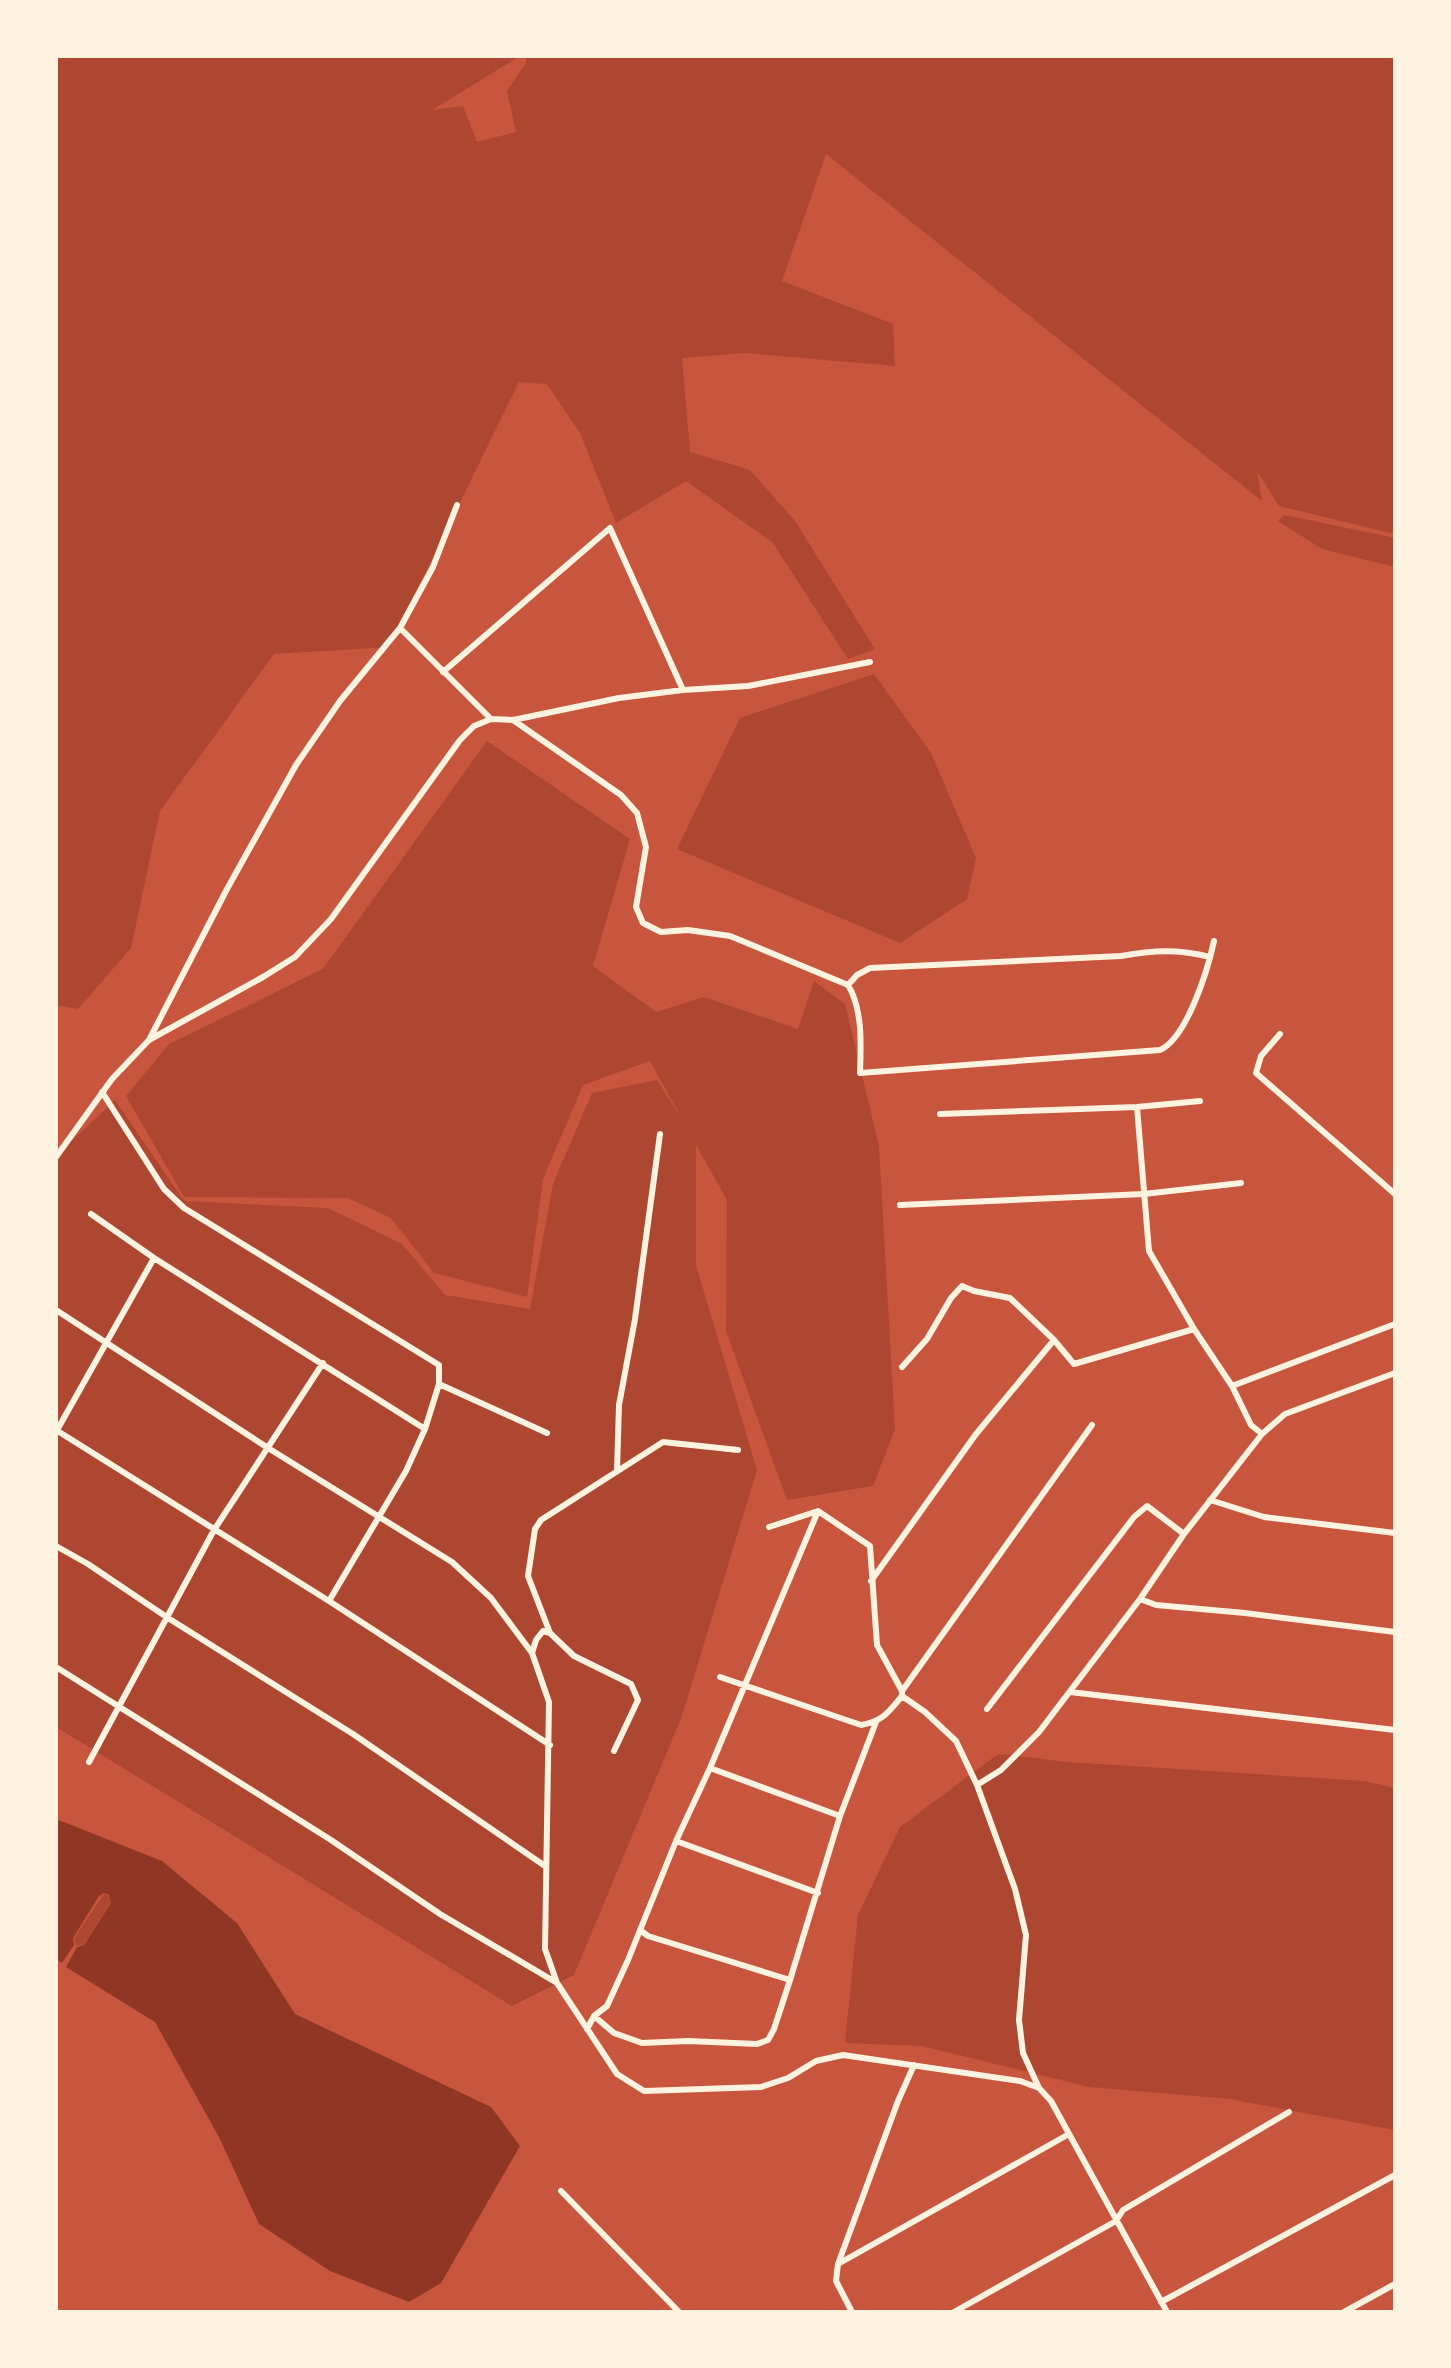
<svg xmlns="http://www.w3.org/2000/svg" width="1451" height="2368" font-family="'Libre Baskerville',serif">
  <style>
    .green { fill: #ae4732 }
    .water { fill: #8f3625 }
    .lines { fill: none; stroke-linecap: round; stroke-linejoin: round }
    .minor { stroke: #fff3e0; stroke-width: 6 }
  </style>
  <rect width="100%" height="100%" fill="#c8553d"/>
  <path class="green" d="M56,56H520L432,110L463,106L477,142L516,132L507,91L526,63V56H1395V534L1279,506L1257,471L1262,501L826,154L782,281L893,324L895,366L746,353L682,358L690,452L750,470L795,521L875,649L848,659L773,543L686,481L616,523L580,433L547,384L519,382L389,647L274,654L160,811L131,948L78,1009L56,1005Z
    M1284,515L1395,538V567L1322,549L1278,521Z
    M874,674L931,753L976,858L967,899L900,943L677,849L740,718Z
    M487,741L630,839L593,966L656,1012L704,997L798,1029L814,981L845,1004L879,1146L895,1429L873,1486L787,1500L726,1331L727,1200L696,1145V1265L757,1470L682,1716L574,1975L512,2006L56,1727V1156L115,1100L184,1201L328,1208L402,1244L445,1295L530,1309L553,1184L592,1093L657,1080L683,1121L650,1061L583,1085L543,1179L527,1297L434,1273L391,1218L348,1198L184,1197L126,1096L169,1044L323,969Z
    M998,1754L1067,1762L1364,1781L1395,1788V2130L1230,2099L1089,2087L922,2046L845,2043L858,1915L900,1827Z
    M104,1894L110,1897L111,1902L84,1944L76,1946L74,1938Z"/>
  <path class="water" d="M56,1819L162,1861L237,1923L295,2014L491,2107L520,2146L441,2283L409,2302L330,2271L259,2224L220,2139L155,2022L66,1967L77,1947L84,1945L111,1903L109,1895L104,1893L99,1896L73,1938L74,1945L62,1963L56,1959Z"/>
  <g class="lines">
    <path class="minor" d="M400,628L491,719
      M443,672L610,528L683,690
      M513,720L621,795L637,813L646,847L636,907L643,923L661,932L688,930L730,936L848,985C863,1009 861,1046 860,1073L1160,1050C1187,1038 1208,969 1214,941
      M848,985L857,975L870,968L1121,956C1153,950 1179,949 1210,957
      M1280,1034L1261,1056L1256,1073L1395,1194
      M149,1040L263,977L295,957L331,919L460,740L474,726L491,719L513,720L619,698L683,690L748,686L870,662
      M102,1092L164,1189L184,1208L439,1365V1384L547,1433
      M1137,1107L1149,1251L1194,1329L1232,1386L1251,1425L1262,1434
      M940,1114L1137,1107L1200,1101
      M56,1157L112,1079L149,1040L227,889L296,765L340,701L400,628L433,567L457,505
      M900,1205L1144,1194L1241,1183
      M91,1214L154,1258L425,1429
      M56,1310L268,1448L452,1562L491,1598L532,1653L549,1702L545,1949L557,1983L617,2074L644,2091L761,2087L788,2078L816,2061L843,2055L1020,2081L1039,2088L1051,2101L1167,2312
      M902,1367L927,1339L951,1298L962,1286L974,1291L1010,1298L1054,1340L1074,1364L1194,1329
      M1232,1386L1395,1324
      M56,1430L329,1601L550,1745
      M56,1432L154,1258
      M617,1471L619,1405L635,1319L660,1134
      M1210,1500L1264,1517L1395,1533
      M769,1527L818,1511L870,1546L877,1645L902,1691V1696L925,1712L956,1741L977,1785L1015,1889L1026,1935L1019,2020L1023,2053L1039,2088
      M56,1546L88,1564L168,1618L353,1734L545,1866
      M871,1581L976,1434L1054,1340
      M1140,1599L1156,1605L1245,1613L1395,1632
      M329,1601L406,1471L425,1429L439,1384
      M550,1633L528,1576L535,1529L541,1520L663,1442L738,1450
      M532,1653L536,1640L543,1631L550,1633L574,1656L631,1684L638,1700L614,1751
      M56,1667L331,1840L440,1914L557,1983
      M720,1677L861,1725C883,1721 888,1713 902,1696
      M902,1691L1092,1425
      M1070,1692L1395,1730
      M987,1709L1134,1517L1147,1506L1184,1534
      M89,1762L214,1530L323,1363
      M710,1768L840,1816
      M977,1785L1001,1770L1039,1732L1140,1599L1184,1534L1262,1434L1285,1414L1395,1373
      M676,1841L818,1893
      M640,1930L648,1936L790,1980
      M594,2016L614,2033L642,2043L688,2041L757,2044L768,2040L774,2029L790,1980L840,1816L876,1722
      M587,2029L594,2016L607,2006L628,1960L676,1841L710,1768L818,1511
      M561,2191L679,2312
      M838,2264L898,2101L914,2065
      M1161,2302L1395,2175
      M852,2312L836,2281L838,2264L1069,2134
      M954,2312L1116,2221L1123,2210L1289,2112
      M1344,2312L1395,2284"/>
  </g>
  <rect width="1451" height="2368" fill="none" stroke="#fff3e0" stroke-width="116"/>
</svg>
